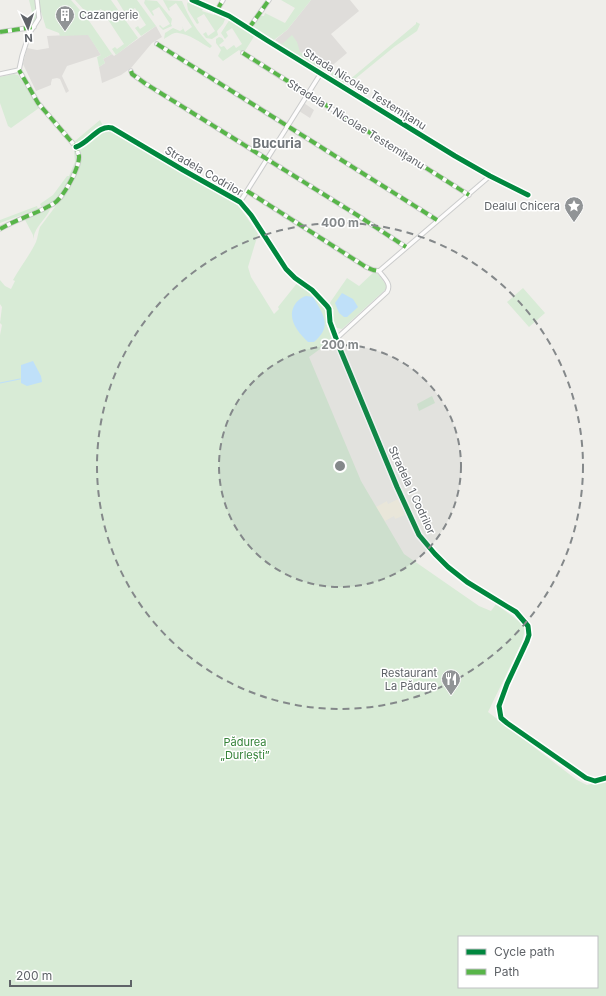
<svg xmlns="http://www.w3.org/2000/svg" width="606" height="996" font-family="Inter,sans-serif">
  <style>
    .commercial { fill: #f7f3e4 }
    .industrial { fill: #dfddda }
    .green { fill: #d8ebd6; fill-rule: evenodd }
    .water { fill: #bfe0f9 }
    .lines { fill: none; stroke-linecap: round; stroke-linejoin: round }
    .stream { stroke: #bfe0f9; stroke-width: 1 }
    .minor-casing { stroke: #cbcccc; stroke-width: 5.5 }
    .tertiary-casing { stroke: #cbcccc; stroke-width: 6 }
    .minor { stroke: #fdfcfc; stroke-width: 3.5 }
    .tertiary { stroke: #fdfcfc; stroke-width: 4 }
    .quiet { stroke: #58b549; stroke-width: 4; stroke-dasharray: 8 4; stroke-linecap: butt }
    .cycleway-casing { stroke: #fff; stroke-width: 8 }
    .cycleway { stroke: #00873e; stroke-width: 5 }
    .ring { fill: none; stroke: #84888a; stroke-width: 2; stroke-dasharray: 7 5 }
    .labels { text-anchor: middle; stroke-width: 3; stroke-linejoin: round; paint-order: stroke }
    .poi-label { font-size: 11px; fill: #5f6368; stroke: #fff; text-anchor: end }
    .street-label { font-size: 11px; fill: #5f6368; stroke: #fff }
    .park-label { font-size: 11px; fill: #348238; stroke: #fff }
    .quarter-label { font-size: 13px; font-weight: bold; fill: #70757a; stroke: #fff }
    .centre { fill: #84888a; stroke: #fff; stroke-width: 2 }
    .ring-label { font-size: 12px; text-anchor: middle; font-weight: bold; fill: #84888a; stroke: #fff; stroke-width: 3; stroke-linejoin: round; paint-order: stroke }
  </style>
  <rect width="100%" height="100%" fill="#efeeea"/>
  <path class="commercial" d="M398,499L405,515L395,519L394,516L385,521L376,507L387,501L388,504Z"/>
  <path class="industrial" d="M311,0H350L359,11L331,34L347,53L328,69L300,52L298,54L275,40L287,30Z
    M156,26L162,37L152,43L131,68L121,75L102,83L99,67L105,63L103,59L112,54L114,56Z
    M88,34L101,55L67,66L62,76L69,91L66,93L60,79L57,78L52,79L51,83V85L36,91L23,64L27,48L37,50L49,48L47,36Z
    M304,103L314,110L310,118L299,111Z"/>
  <path class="green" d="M29,0H35L38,15L35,22L28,25L32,23L31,17L33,16Z
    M39,0H71L87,18L112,54L103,59L105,63L99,67L97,57L101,55L88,35L60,36L59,33L46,28L39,5Z
    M75,0H111L138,38L116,55L112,49L115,47L117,49L124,44L101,9L93,14L96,18L93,20Z
    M117,0H137L156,26L141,36L135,28L138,26L140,29L146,25L135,8L129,12L131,17L128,18Z
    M145,0L157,1L172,19L171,24L172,26L163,30L159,26L160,25L163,28L170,24L159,7L152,11L154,15L153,16L144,3Z
    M163,0L182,1C189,18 198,34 212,46L210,48C201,43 189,34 178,33C173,32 168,37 164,39L165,33L173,28L180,31L183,29L182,26L185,32L192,27L176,3L169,8L170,10L169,11Z
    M281,0H311L287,30L274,40L254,27V24L260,16H264L265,13L285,23L295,8Z
    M188,2L204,7L202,11L214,15L216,12L226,17L223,24L217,31L218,35L212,39L206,38L203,34L206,32L208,36L215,31L204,14L197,18L199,23L197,24L188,10L187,4Z
    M230,19L255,35L243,54L239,50L223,61L218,56L221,50L216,43V39L219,37L222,38L224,41L219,45L221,47L224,46L227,50L234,45L236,48L242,44L232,28L226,32L228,36L225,39L221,33Z
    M416,22L420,24L417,31L394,47L350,83L348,82L343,84L330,76L332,72L348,81L410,29L416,24Z
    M292,35L297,42L300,52L328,69L324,72L279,45L278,42L282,44Z
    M14,74L18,75L39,108L11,128L8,126L0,103V77Z
    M100,120L103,126L82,144L78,145L75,141Z
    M108,129L239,206L258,234L248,267L251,277L274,314L279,309L278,307L298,282L313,295L326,309L329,324L334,339L309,357L361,481L404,554L479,606L491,611L496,604L520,622L525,629L522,642L488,712L577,780L587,785L606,780V996H0V335L2,325L0,323L2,307L0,304V280L5,286L11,289L15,281L13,280C20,267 30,255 36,242C38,237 38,232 40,227L73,183L81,160L80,149L103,130ZM459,937H597V987H459Z
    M74,151H76C80,165 67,190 56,200C52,203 47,205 42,208L40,204L53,195L67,176H69L75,162Z
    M37,206L38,209L0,223V220Z
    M51,207C47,219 36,224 33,239V235L24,218Z
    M374,272L378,274L387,286L386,289L342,329L337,328L332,319L334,310L329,304L347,278L359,286Z
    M523,288L545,313L529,327L507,302Z
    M432,396L435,403L419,411L417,404Z"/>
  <path class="water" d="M342,293L353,299L358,307L347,317H344L339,313L335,303Z
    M306,296L313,297C323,314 333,326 314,342H308C299,333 287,320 294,306C297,301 300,298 306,296Z
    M33,361L41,376L42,382L27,386L21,383V365Z"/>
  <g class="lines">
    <path class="stream" d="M0,383L20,379"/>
    <g class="minor-casing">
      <path id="minor" d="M217,10L223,0
        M249,28L269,0
        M0,32L34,27
        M157,44L437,220
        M243,53L469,195
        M131,71L132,74L146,84L357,215L406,247
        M0,74L19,70
        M76,147C89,143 99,124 112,128L183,170L240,202L251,215L286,269L295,278L312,290L327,306L329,309L330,322L340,349L397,487L419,535L435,554L448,567L467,582L516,612L528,626L529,635L527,641L507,684L499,706L501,718L507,723L586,778L595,781L606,778
        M247,191L366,267L373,270L379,271C384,278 392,284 387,292L337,338
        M240,202L321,73
        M0,229C17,219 36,214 53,204C63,199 80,167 79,156C78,153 77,150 76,147L38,103L19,70L22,56L29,34L39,18L37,0
        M379,271L490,176"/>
    </g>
    <g class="tertiary-casing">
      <path id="tertiary" d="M192,0L229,16L268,41L455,156L490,176L528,195"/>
    </g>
    <use href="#minor" class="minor"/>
    <use href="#tertiary" class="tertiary"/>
    <path class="quiet" d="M217,10L223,0
      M249,28L269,0
      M0,32L34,27
      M157,44L437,220
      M243,53L469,195
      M131,71L132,74L146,84L357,215L406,247
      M247,191L366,267L373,270L379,271
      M0,229C17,219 36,214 53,204C63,199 80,167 79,156C78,153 77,150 76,147L38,103L19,70"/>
    <g class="cycleway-casing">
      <path id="cycleway" d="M192,0L229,16L268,41L455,156L490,176L528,195
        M76,147C89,143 99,124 112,128L183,170L240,202L251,215L286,269L295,278L312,290L327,306L329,309L330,322L340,349L397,487L419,535L435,554L448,567L467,582L516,612L528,626L529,635L527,641L507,684L499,706L501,718L507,723L586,778L595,781L606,778"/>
    </g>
    <use href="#cycleway" class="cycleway"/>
  </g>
  <circle cx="340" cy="466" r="121" fill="#84888a" fill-opacity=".12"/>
  <g class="ring">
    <circle cx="340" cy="466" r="121"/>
    <circle cx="340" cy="466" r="243"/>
  </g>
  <defs>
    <g id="building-pin" transform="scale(1)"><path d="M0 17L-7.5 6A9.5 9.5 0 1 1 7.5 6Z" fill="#919496" stroke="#fff"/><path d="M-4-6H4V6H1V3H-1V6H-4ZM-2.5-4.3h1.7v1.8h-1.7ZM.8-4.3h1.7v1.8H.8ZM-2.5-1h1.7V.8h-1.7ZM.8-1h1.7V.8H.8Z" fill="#fff"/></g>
    <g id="sight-pin" transform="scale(1)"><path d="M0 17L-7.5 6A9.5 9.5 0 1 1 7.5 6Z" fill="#919496" stroke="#fff"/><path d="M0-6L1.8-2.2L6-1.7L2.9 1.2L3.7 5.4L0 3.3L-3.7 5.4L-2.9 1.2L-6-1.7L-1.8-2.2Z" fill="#fff"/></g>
    <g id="restaurant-pin" transform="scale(1)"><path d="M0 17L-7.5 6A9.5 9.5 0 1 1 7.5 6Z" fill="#919496" stroke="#fff"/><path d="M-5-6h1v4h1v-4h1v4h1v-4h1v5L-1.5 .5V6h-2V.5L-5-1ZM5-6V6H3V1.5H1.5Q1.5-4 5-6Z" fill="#fff"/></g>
  </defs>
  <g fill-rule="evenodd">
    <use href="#building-pin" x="65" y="15"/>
    <use href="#sight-pin" x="574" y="206"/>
    <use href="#restaurant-pin" x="451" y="679"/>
  </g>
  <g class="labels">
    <g class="poi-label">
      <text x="79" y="19" text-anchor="start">Cazangerie</text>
      <text x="560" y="210">Dealul Chicera</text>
      <text x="437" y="677">Restaurant<tspan x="437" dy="13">La Pădure</tspan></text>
    </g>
    <g class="street-label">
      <text transform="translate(365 89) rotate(32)" y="4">Strada Nicolae Testemițanu</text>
      <text transform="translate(356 124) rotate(32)" y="4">Stradela 1 Nicolae Testemițanu</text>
      <text transform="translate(204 171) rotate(30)" y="4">Stradela Codrilor</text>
      <text transform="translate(412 490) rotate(65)" y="4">Stradela 1 Codrilor</text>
    </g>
    <g class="park-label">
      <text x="245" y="746">Pădurea<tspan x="245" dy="13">„Durlești”</tspan></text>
    </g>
    <g class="quarter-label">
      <text x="277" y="148">Bucuria</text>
    </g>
  </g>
  <circle cx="340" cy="466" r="6" class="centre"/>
  <g class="ring-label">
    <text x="340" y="227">400 m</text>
    <text x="340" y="349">200 m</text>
  </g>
  <rect x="458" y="936" width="140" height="52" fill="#ffffff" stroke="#bfc1c3"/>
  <rect x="466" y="949" width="20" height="6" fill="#00873e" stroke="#bfc1c3"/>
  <text x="494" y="956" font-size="12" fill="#5f6368">Cycle path</text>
  <rect x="466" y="969" width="20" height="6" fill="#58b549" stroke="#bfc1c3"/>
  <text x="494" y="976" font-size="12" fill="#5f6368">Path</text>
  <g transform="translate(28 28) rotate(177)" stroke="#ffffff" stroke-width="3" paint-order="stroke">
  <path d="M0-3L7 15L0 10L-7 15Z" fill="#5f6368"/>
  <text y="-6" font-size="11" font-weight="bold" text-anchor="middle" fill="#5f6368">N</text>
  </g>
  <path d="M10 980v6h121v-6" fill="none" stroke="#5f6368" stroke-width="2"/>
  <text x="16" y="980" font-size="12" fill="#5f6368" stroke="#ffffff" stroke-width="3" paint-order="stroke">200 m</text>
</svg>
